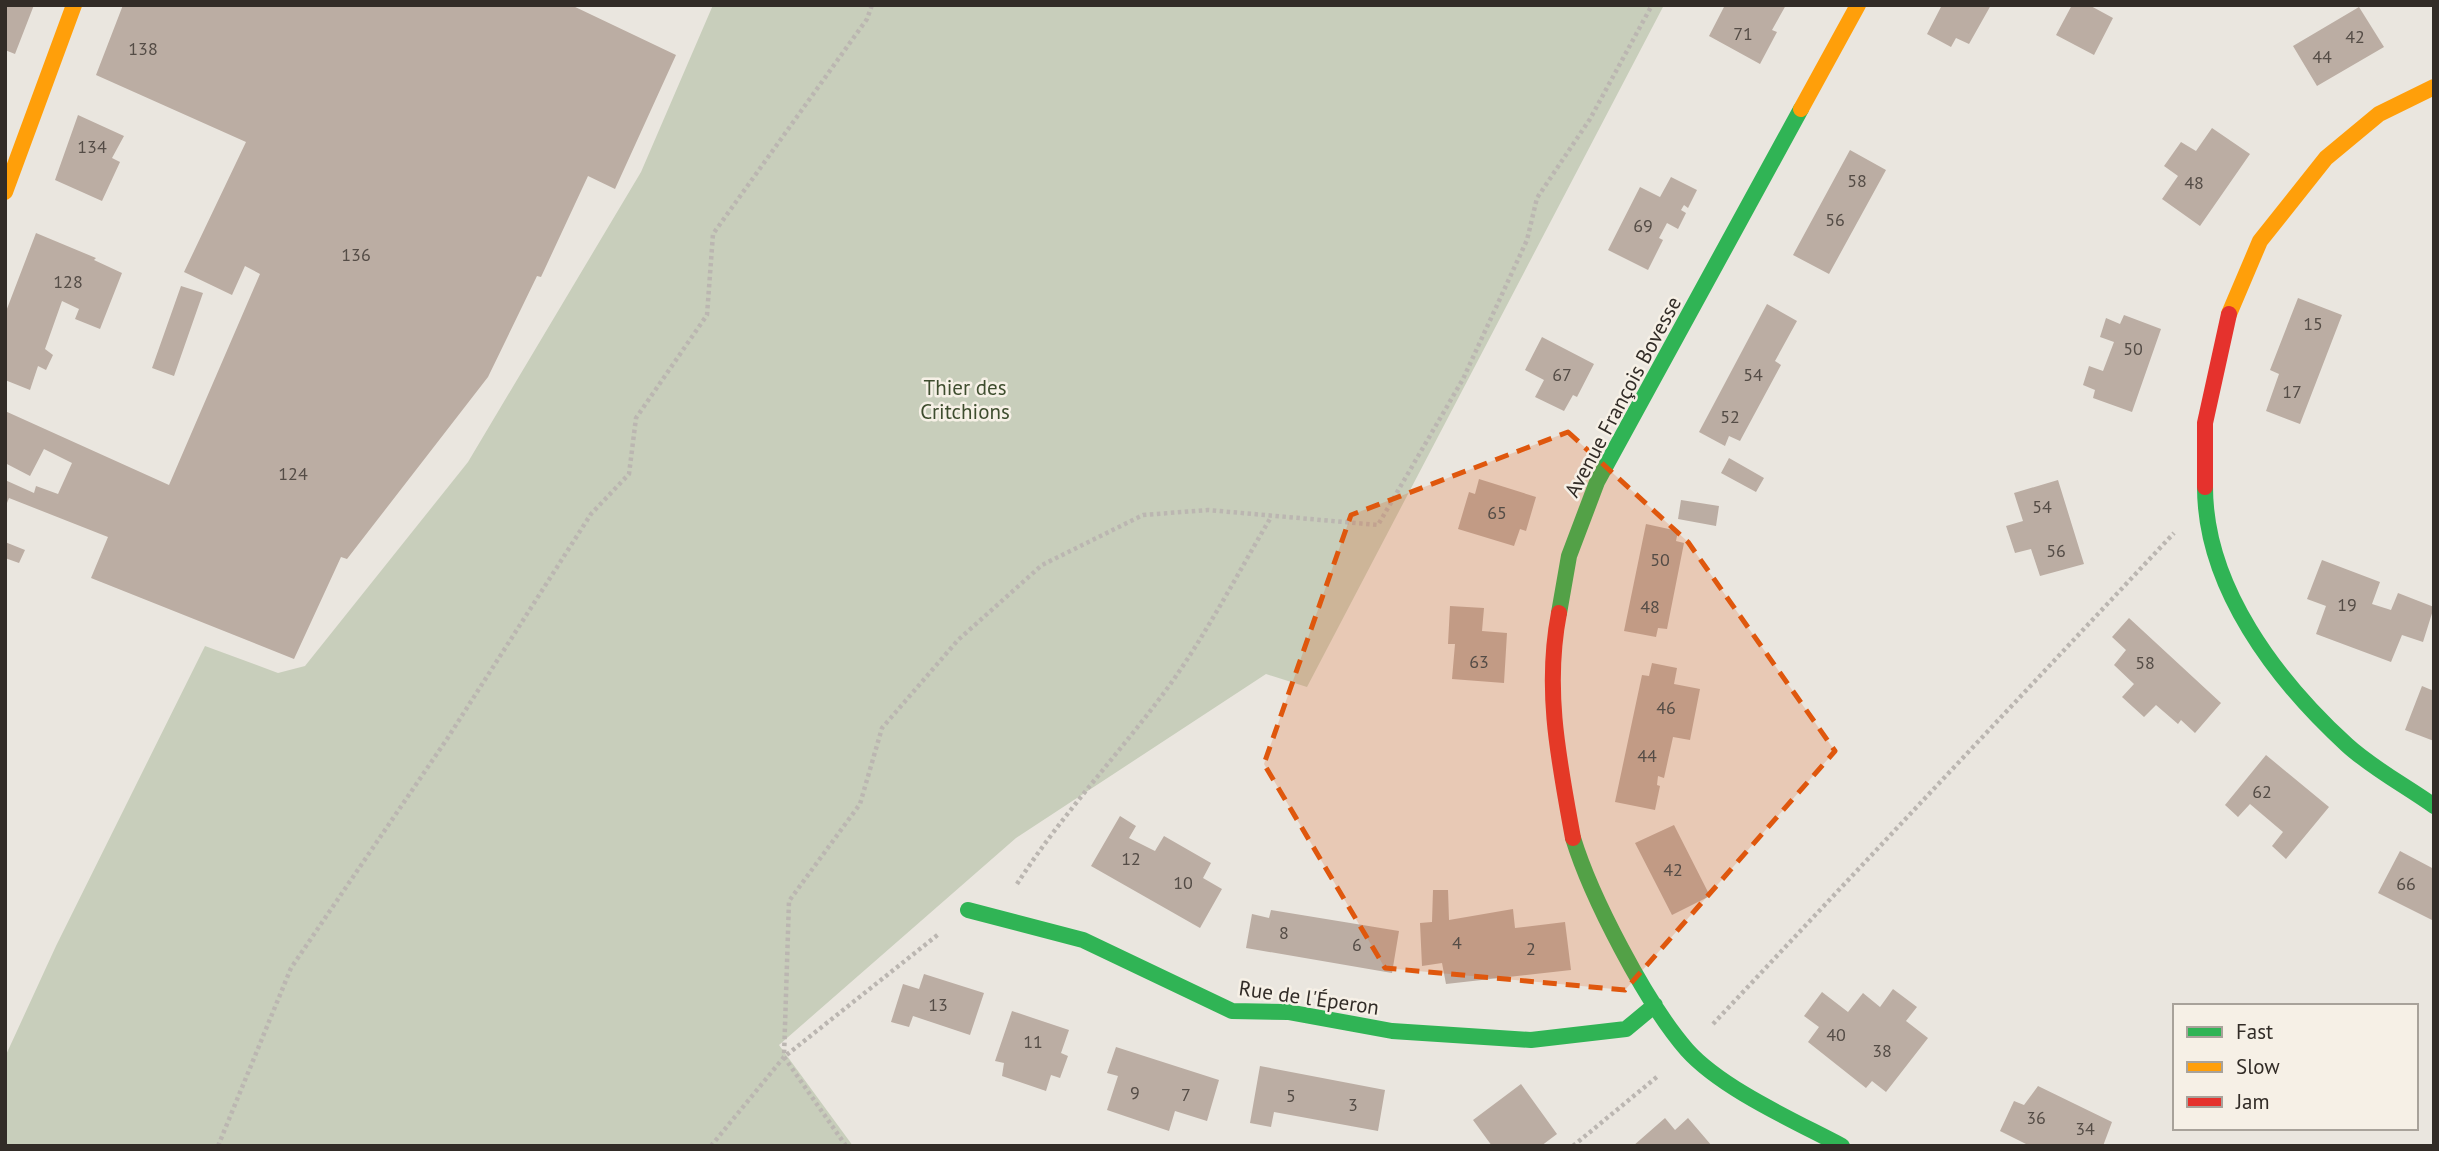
<svg xmlns="http://www.w3.org/2000/svg" width="2439" height="1151" font-family="'PT Sans',sans-serif">
  <style>
    .green { fill: #c8cebb }
    .building { fill: #bbada3 }
    .lines { fill: none; stroke-linecap: round; stroke-linejoin: round }
    .path { stroke: #bbb6b1; stroke-width: 4.5; stroke-dasharray: 3.5 3.5; stroke-linecap: butt }
    .fast { stroke: #30b455; stroke-width: 16 }
    .slow { stroke: #ff9f0a; stroke-width: 16 }
    .jam { stroke: #e5322d; stroke-width: 16 }
    .marked { fill: #df570d; fill-opacity: 0.2; stroke: #df570d; stroke-width: 5; stroke-dasharray: 14 9; stroke-linejoin: round }
    .labels { text-anchor: middle; stroke-width: 5; stroke-linejoin: round; paint-order: stroke }
    .number-label { font-size: 18px; fill: #544c46 }
    .park-label { font-size: 21px; fill: #3e4d2e; stroke: #f6f0e6 }
    .street-label { font-size: 21px; fill: #322c27; stroke: #f6f0e6 }
  </style>
  <rect width="100%" height="100%" fill="#eae6df"/>
  <path class="green" d="M713,5H1664L1307,687L1266,674L1016,838L779,1045L853,1146H5V1057L56,946L205,646L278,673L305,666L468,462L641,172Z"/>
  <path class="building" d="M5,5H34L15,54L5,50Z
    M123,5H571L676,55L615,189L588,176L541,277L537,276L488,377L347,559L341,557L294,659L91,578L108,537L9,498L5,508V480L34,493L36,486L58,494L72,463L44,449L30,476L5,463V411L169,485L260,274L245,266L232,295L184,272L246,142L96,75Z
    M1725,5H1786L1772,30L1777,32L1760,64L1709,36Z
    M1942,5H1991L1969,44L1956,38L1951,47L1927,34Z
    M2072,5H2089L2113,18L2094,55L2056,35Z
    M2359,7L2384,47L2317,86L2293,46Z
    M78,115L124,136L112,158L120,162L102,201L55,180Z
    M2212,128L2250,154L2200,226L2162,199L2178,176L2164,166L2181,142L2196,151Z
    M1850,150L1886,170L1829,274L1793,255Z
    M1671,177L1697,190L1688,208L1684,205L1681,210L1686,213L1678,229L1667,223L1659,238L1663,240L1648,270L1608,250L1640,187L1660,197Z
    M36,233L96,258L94,260L122,273L100,329L75,319L79,309L62,301L45,349L53,355L46,370L38,366L30,390L5,380V314Z
    M181,286L203,293L174,376L152,368Z
    M2298,298L2342,315L2300,424L2266,411L2279,374L2270,370Z
    M1767,304L1797,321L1775,361L1781,365L1740,441L1729,436L1725,446L1699,432Z
    M2124,315L2161,329L2132,412L2093,398L2095,390L2083,385L2089,366L2103,371L2114,342L2100,337L2106,318L2120,324Z
    M1542,337L1594,364L1577,397L1573,395L1564,411L1535,397L1544,380L1525,370Z
    M1729,458L1764,478L1756,492L1721,473Z
    M1479,479L1536,497L1526,531L1520,529L1514,546L1458,529L1469,492L1475,494Z
    M2058,480L2084,564L2040,576L2031,549L2015,553L2006,526L2023,521L2014,493Z
    M1681,500L1719,506L1716,526L1678,519Z
    M1646,524L1678,531L1676,541L1684,543L1667,629L1658,628L1656,637L1624,631Z
    M5,542L25,550L19,563L5,558Z
    M2322,560L2380,582L2372,604L2391,610L2398,593L2434,607L2423,642L2402,635L2391,662L2316,634L2326,606L2307,599Z
    M1450,606L1484,608L1482,631L1507,633L1504,683L1452,679L1455,644H1448Z
    M2129,618L2221,703L2195,733L2181,720L2178,724L2156,705L2144,717L2122,697L2134,684L2114,665L2126,650L2112,637Z
    M1652,663L1677,668L1674,684L1700,689L1690,740L1673,737L1664,778L1658,776L1657,785L1660,786L1655,810L1615,802L1642,675L1649,676Z
    M2422,686L2434,691V741L2405,730Z
    M2266,755L2329,807L2286,859L2272,846L2283,832L2250,804L2238,817L2225,805Z
    M1120,816L1136,826L1129,838L1155,851L1164,836L1211,863L1203,878L1222,889L1200,928L1091,866Z
    M1674,825L1710,896L1672,915L1635,843Z
    M2400,851L2434,869V921L2378,893Z
    M1433,890H1448L1449,920L1513,909L1515,928L1565,922L1571,970L1446,984L1442,963L1422,966L1420,923L1432,922Z
    M1271,910L1399,931L1392,973L1246,948L1252,914L1269,918Z
    M924,974L984,993L970,1035L913,1016L909,1027L891,1022L903,984L919,989Z
    M1893,989L1917,1007L1906,1021L1928,1038L1886,1092L1872,1081L1866,1088L1808,1042L1819,1027L1804,1016L1822,992L1848,1012L1863,993L1880,1007Z
    M1012,1011L1069,1030L1061,1053L1068,1056L1060,1078L1051,1075L1046,1091L1002,1076L1004,1063L995,1061Z
    M1116,1047L1219,1080L1207,1121L1175,1111L1169,1131L1107,1110L1118,1076L1107,1073Z
    M1260,1066L1385,1090L1378,1131L1274,1112L1271,1127L1250,1123Z
    M1521,1084L1557,1134L1541,1146H1492L1473,1120Z
    M2038,1086L2112,1122L2103,1146H2030L2000,1131L2014,1101L2024,1105Z
    M1665,1118L1675,1130L1688,1118L1712,1146H1633Z"/>
  <g class="lines">
    <path class="path" d="M1017,884C1062,814 1120,753 1169,686C1207,633 1238,573 1271,517
      M1713,1024L2174,533
      M218,1146L291,968L447,739L591,514L629,474L636,418L707,315L713,234L867,19L872,5
      M711,1146L784,1057L789,901L860,804L882,728L958,640L1042,565L1143,515L1208,510L1378,525L1463,379L1527,240L1537,198L1590,119L1652,5
      M846,1146L784,1057L940,933
      M1573,1146L1658,1076"/>
    <path class="fast" d="M2205,487C2205,587 2276,680 2347,745C2372,768 2406,786 2434,806
      M1559,613L1569,556L1597,482L1801,109
      M1573,838C1591,897 1646,1003 1687,1050C1722,1089 1795,1121 1842,1146
      M968,910L1083,940L1232,1011L1288,1012L1392,1031L1531,1040L1626,1029L1655,1005"/>
    <path class="slow" d="M1801,109L1858,5
      M5,192L74,5
      M2229,314L2260,241L2326,158L2379,114L2434,87"/>
    <path class="jam" d="M2205,487V423L2229,314
      M1559,613C1544,690 1559,761 1573,838"/>
  </g>
  <path class="marked" d="M1568,432L1688,542L1835,751L1625,990L1385,968L1264,764L1351,515Z"/>
  <g class="labels">
    <g class="number-label">
      <text x="1743" y="40">71</text>
      <text x="2355" y="43">42</text>
      <text x="143" y="55">138</text>
      <text x="2322" y="63">44</text>
      <text x="92" y="153">134</text>
      <text x="1857" y="187">58</text>
      <text x="2194" y="189">48</text>
      <text x="1835" y="226">56</text>
      <text x="1643" y="232">69</text>
      <text x="356" y="261">136</text>
      <text x="68" y="288">128</text>
      <text x="2313" y="330">15</text>
      <text x="2133" y="355">50</text>
      <text x="1562" y="381">67</text>
      <text x="1753" y="381">54</text>
      <text x="2292" y="398">17</text>
      <text x="1730" y="423">52</text>
      <text x="293" y="480">124</text>
      <text x="2042" y="513">54</text>
      <text x="1497" y="519">65</text>
      <text x="2056" y="557">56</text>
      <text x="1660" y="566">50</text>
      <text x="2347" y="611">19</text>
      <text x="1650" y="613">48</text>
      <text x="1479" y="668">63</text>
      <text x="2145" y="669">58</text>
      <text x="1666" y="714">46</text>
      <text x="1647" y="762">44</text>
      <text x="2262" y="798">62</text>
      <text x="1131" y="865">12</text>
      <text x="1673" y="876">42</text>
      <text x="1183" y="889">10</text>
      <text x="2406" y="890">66</text>
      <text x="1284" y="939">8</text>
      <text x="1457" y="949">4</text>
      <text x="1357" y="951">6</text>
      <text x="1531" y="955">2</text>
      <text x="938" y="1011">13</text>
      <text x="1836" y="1041">40</text>
      <text x="1033" y="1048">11</text>
      <text x="1882" y="1057">38</text>
      <text x="1135" y="1099">9</text>
      <text x="1186" y="1101">7</text>
      <text x="1291" y="1102">5</text>
      <text x="1353" y="1111">3</text>
      <text x="2036" y="1124">36</text>
      <text x="2085" y="1135">34</text>
    </g>
    <g class="park-label">
      <text x="965" y="395">Thier des<tspan x="965" dy="24">Critchions</tspan></text>
    </g>
    <g class="street-label">
      <text transform="translate(1623 397) rotate(-62)" y="7">Avenue François Bovesse</text>
      <text transform="translate(1309 998) rotate(8)" y="7">Rue de l'Éperon</text>
    </g>
  </g>
  <rect width="2439" height="1151" fill="none" stroke="#322c27" stroke-width="14"/>
  <rect x="2173" y="1004" width="245" height="126" fill="#f6f0e6" stroke="#a8a29a" stroke-width="2"/>
  <rect x="2187" y="1027" width="35" height="10" fill="#30b455" stroke="#a8a29a" stroke-width="2"/>
  <text x="2236" y="1039" font-size="21" fill="#322c27">Fast</text>
  <rect x="2187" y="1062" width="35" height="10" fill="#ff9f0a" stroke="#a8a29a" stroke-width="2"/>
  <text x="2236" y="1074" font-size="21" fill="#322c27">Slow</text>
  <rect x="2187" y="1097" width="35" height="10" fill="#e5322d" stroke="#a8a29a" stroke-width="2"/>
  <text x="2236" y="1109" font-size="21" fill="#322c27">Jam</text>
</svg>
